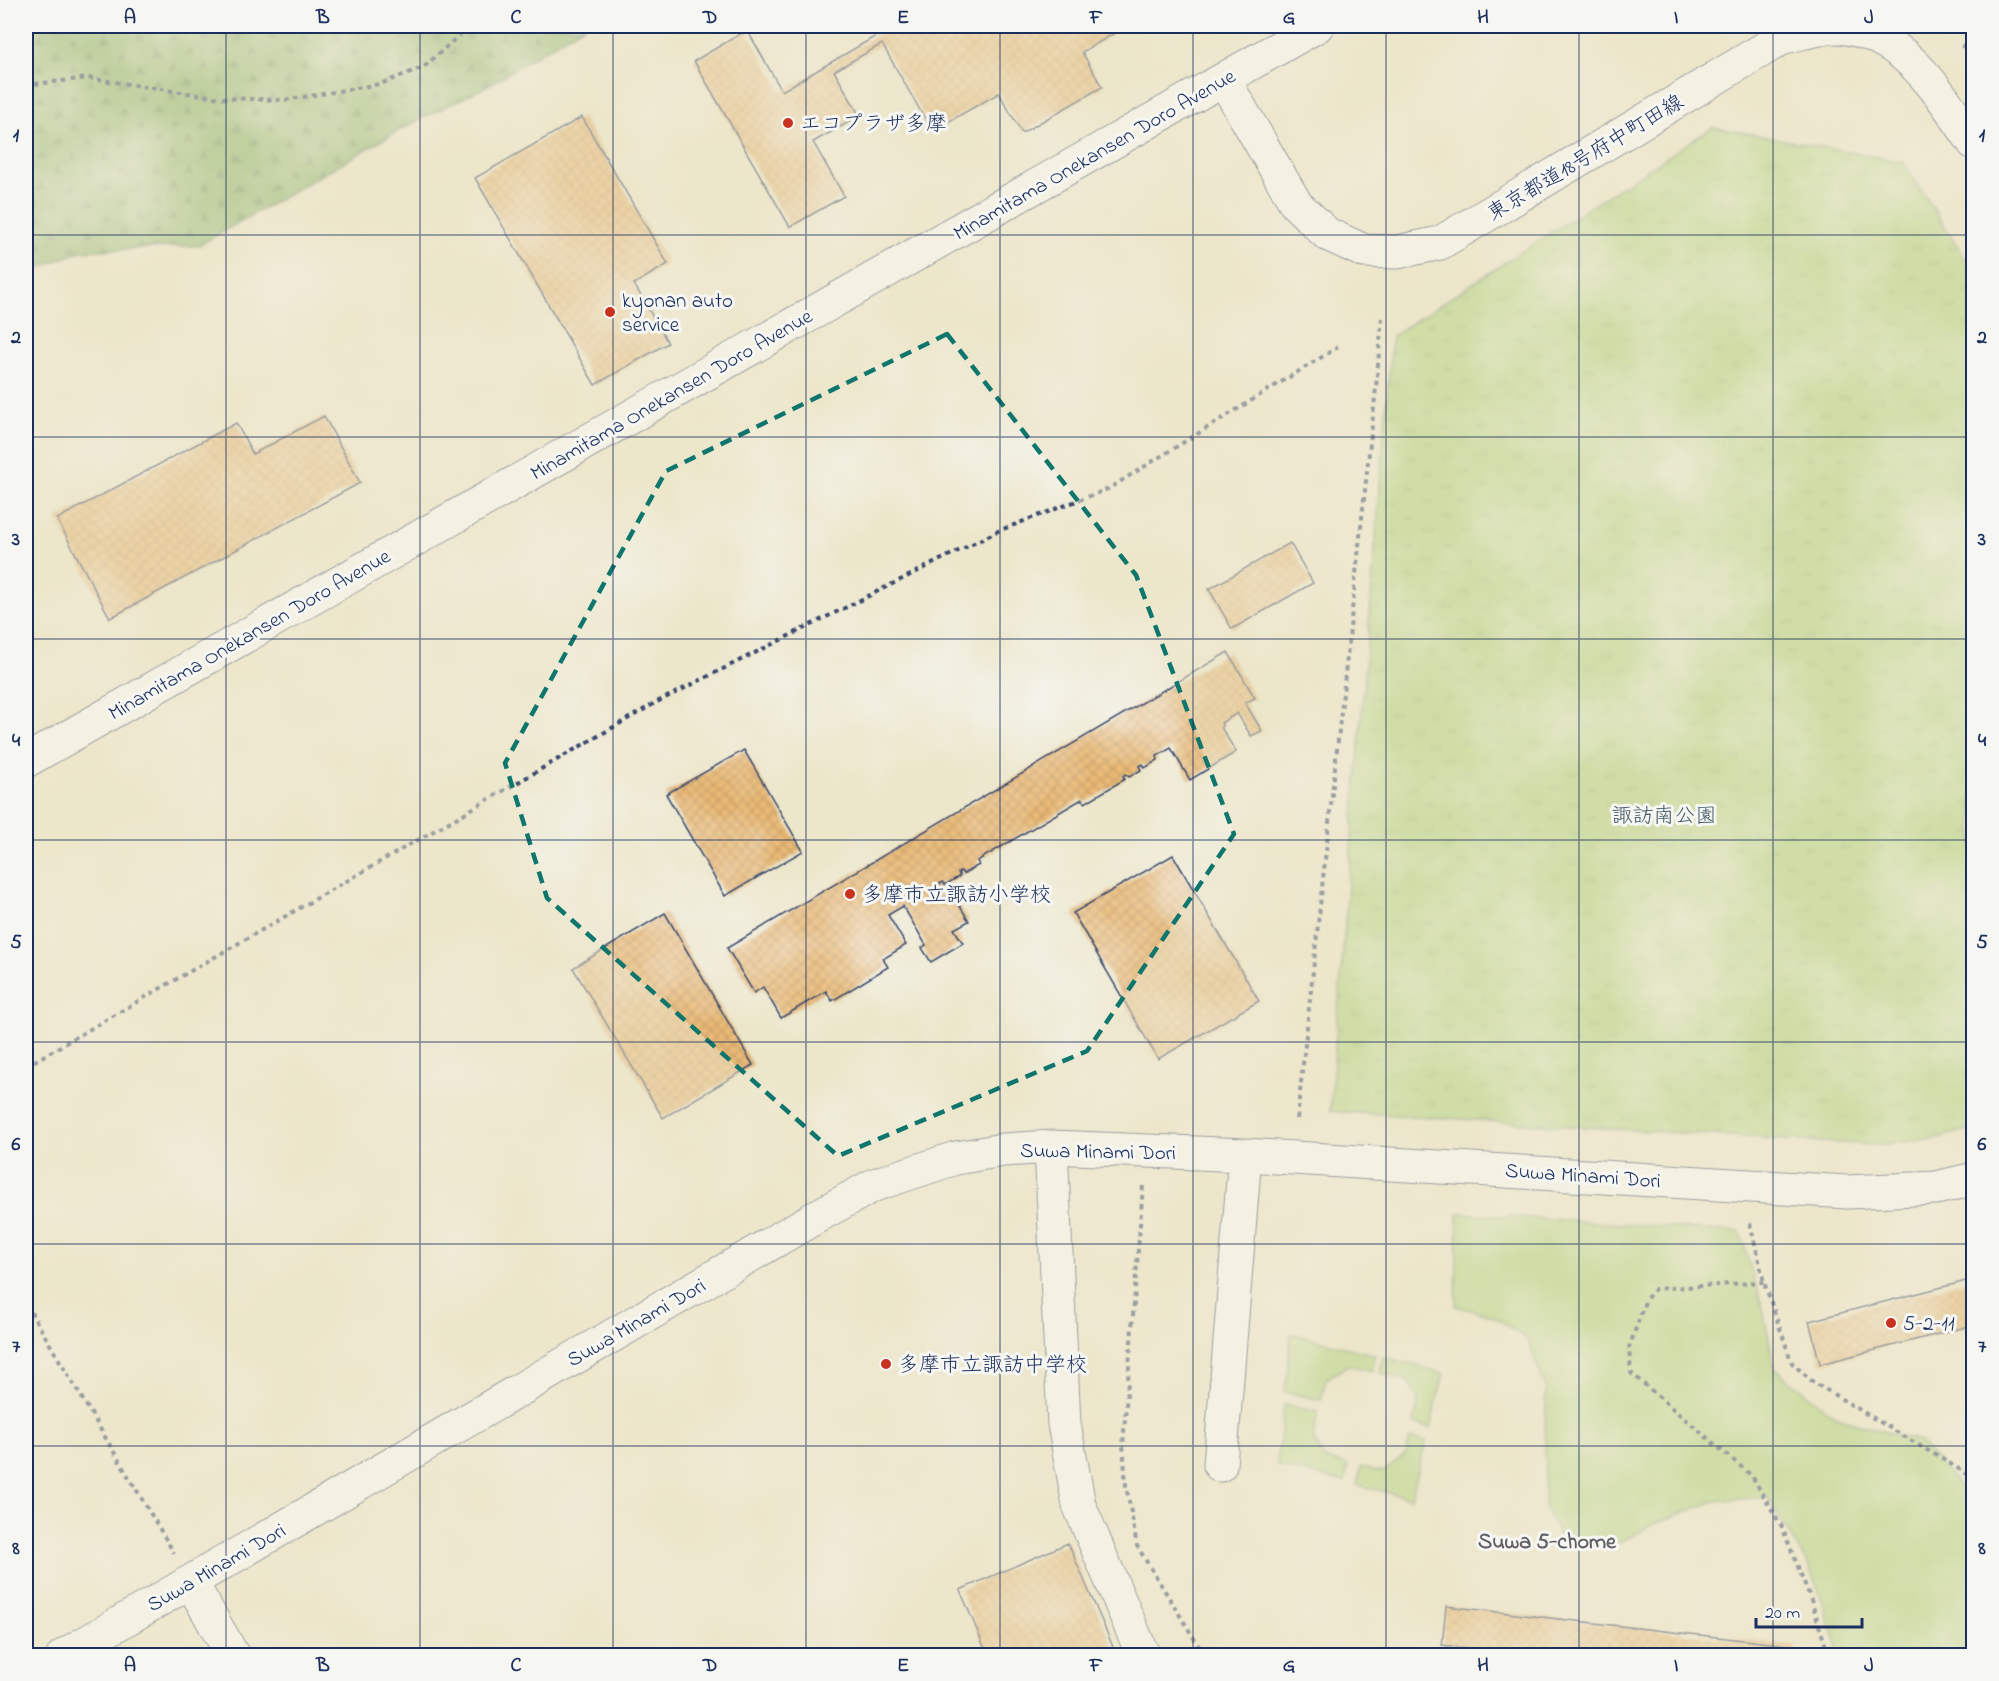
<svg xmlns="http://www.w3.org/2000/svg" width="1999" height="1681" font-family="'Indie Flower','Klee One',sans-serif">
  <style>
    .green { fill: #add37c; stroke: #64816d; stroke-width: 1.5 }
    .forest { fill: url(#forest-firs); stroke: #527265; stroke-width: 1.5 }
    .park { fill: url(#park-tufts); stroke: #64816d; stroke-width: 1.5 }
    .building { fill: url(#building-cross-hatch) }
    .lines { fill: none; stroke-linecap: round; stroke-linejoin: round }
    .minor-casing { stroke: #3a4a6e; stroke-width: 35 }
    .major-casing { stroke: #3a4a6e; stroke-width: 35 }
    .path { stroke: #3a4a6e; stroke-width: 4; stroke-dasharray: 4.5 4.5; stroke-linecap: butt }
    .minor { stroke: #fff; stroke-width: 33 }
    .major { stroke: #fff; stroke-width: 33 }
    .marked { fill: none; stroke: #0f766e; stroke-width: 4.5; stroke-dasharray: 12 8; stroke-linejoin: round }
    .grid { fill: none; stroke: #1b2f5e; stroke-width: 1.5; stroke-opacity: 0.55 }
    .poi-dot { fill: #c8321e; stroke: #f6f6f2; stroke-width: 2 }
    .labels { text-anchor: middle; stroke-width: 6; stroke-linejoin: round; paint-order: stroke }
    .poi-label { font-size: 21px; fill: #1b2f5e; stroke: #f6f6f2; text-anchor: start }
    .street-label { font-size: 21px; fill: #1b2f5e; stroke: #f6f6f2 }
    .park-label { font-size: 21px; fill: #405866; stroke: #f6f6f2 }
    .neighbourhood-label { font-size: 22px; font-weight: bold; fill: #636066; stroke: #f6f6f2 }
    .neatline { fill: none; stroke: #1b2f5e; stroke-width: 2 }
    .grid-label { font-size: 20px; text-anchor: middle; font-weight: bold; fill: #1b2f5e }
  </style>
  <defs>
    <pattern id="forest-firs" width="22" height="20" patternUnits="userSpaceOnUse" patternTransform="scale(1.5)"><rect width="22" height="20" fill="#8ab56c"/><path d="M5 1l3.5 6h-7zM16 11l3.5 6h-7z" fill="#70945c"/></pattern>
    <pattern id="park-tufts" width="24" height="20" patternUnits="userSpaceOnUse" patternTransform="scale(1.5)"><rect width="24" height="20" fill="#add37c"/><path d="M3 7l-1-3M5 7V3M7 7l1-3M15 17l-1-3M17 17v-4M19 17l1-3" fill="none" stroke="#94b56e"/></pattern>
    <pattern id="building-cross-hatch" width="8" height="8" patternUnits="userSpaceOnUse" patternTransform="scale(1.5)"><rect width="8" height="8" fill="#eaba76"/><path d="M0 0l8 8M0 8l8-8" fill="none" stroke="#c8a068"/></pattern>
  </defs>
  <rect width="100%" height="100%" fill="#f6f6f2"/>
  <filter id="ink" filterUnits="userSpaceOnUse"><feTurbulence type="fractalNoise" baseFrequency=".0167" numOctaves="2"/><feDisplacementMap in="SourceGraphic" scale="12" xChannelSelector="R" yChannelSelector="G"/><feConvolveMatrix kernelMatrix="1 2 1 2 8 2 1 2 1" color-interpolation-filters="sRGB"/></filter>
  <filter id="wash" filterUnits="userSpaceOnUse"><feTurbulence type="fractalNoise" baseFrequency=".008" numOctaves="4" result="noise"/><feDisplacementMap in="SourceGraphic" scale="24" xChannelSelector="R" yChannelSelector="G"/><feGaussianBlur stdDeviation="1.35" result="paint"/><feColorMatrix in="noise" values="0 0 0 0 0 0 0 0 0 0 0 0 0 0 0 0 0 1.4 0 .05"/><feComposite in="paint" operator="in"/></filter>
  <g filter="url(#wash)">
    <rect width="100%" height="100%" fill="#ece6ca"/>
    <path class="green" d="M1458,1213L1740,1232L1762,1305L1775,1369L1836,1417L1920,1442L1973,1501V1655H1838L1837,1644L1812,1572L1767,1497L1714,1501L1658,1522L1620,1542H1563L1544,1506L1546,1390L1528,1340L1495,1317L1456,1306Z
      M1291,1333L1375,1355L1373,1371L1348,1365L1326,1379L1321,1400L1286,1392L1285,1391Z
      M1383,1357L1444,1373L1430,1428L1414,1424L1418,1402L1409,1381L1380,1373Z
      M1284,1405L1318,1412L1313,1439L1324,1459L1348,1465L1345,1482L1277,1466Z
      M1410,1438L1426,1441L1411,1498L1357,1485L1361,1467L1383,1472L1406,1454Z"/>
    <path class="forest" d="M26,26H584L487,86L405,127L198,246L82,251L26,273Z"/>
    <path class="park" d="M1713,127L1903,162L1973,270V1128L1935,1139L1872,1145L1330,1111L1392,336Z"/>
    <g id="blocks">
      <path class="building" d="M893,26H1127L1082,52L1102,87L1022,133L999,93L932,131L882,44L834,71L860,116L813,142L844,196L790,227L694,61L747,30L782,91Z
        M582,117L668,264L634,284L668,343L595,385L475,178Z
        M324,416L360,483L110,618L57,519L236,423L253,454Z
        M1290,543L1313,583L1232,629L1209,589Z
        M1228,652L1255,698L1245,703L1262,731L1251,736L1237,713L1221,723L1223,726L1221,727L1236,752L1190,780L1171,748L1157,756L1158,760L1145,768L1143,764L1139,766L1141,770L1129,777L1126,774L1123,776L1125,779L1085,803L1082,799L977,861L979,865L963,874L961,871L958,873L960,876L945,885L943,882L936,886L943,899L952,893L969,921L954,929L963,943L931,962L922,948L926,945L903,906L888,915L906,945L883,959L888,967L832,1001L826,991L781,1018L763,987L754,993L727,948Z
        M744,750L803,851L725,896L666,794Z
        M1173,855L1259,1001L1158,1059L1073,913Z
        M665,913L753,1065L663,1118L573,968Z
        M1974,1279V1325L1820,1364L1809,1321Z
        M1068,1543L1117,1656H988L960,1590Z
        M1446,1606L1795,1646L1794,1656H1535L1442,1645Z"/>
    </g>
  </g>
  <g filter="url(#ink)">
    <use href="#blocks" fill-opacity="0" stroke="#3a4a6e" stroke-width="1.5"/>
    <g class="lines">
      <g class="minor-casing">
        <path id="minor" d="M1051,1147L1064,1424L1079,1505L1142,1653L1145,1656
          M1220,1465L1245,1155
          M191,1582L233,1656
          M63,1656L823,1213L874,1185L956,1158L1003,1150L1051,1147L1245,1155L1847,1192L1936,1188L1974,1179"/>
      </g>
      <g class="major-casing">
        <path id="major" d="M1224,80L1296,204L1327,234L1364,251L1397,252L1440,243L1784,37C1799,34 1824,26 1839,27C1905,33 1940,94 1974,143
          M26,761L1317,26"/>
      </g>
      <path class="path" d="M1962,48L1974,28
        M26,85L88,78L220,98L286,100L380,84L424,67L468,27V26
        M26,1066L657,702L998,531L1108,489L1338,347
        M1297,1119L1376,388L1382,317
        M1143,1186L1123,1445L1126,1485L1137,1546L1205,1656
        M1750,1223L1764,1282L1792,1363L1813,1382L1974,1478
        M1764,1282L1655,1289L1646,1299L1629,1348L1631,1373L1752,1476L1782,1527L1810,1597L1829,1656
        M26,1304L174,1553"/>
      <use href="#minor" class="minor"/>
      <use href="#major" class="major"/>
    </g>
  </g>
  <path d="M0 0H1999V1681H0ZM947,334L1136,575L1234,834L1087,1051L838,1156L547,898L505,763L666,471Z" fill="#ece6ca" fill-opacity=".55" fill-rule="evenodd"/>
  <path class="marked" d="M947,334L1136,575L1234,834L1087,1051L838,1156L547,898L505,763L666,471Z"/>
  <path class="grid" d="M226,26V1656M420,26V1656M613,26V1656M806,26V1656M1000,26V1656M1193,26V1656M1386,26V1656M1579,26V1656M1773,26V1656M26,235H1974M26,437H1974M26,639H1974M26,840H1974M26,1042H1974M26,1244H1974M26,1446H1974"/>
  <g class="poi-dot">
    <circle cx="788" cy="123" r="6"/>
    <circle cx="610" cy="312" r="6"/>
    <circle cx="850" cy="894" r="6"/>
    <circle cx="1891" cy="1323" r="6"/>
    <circle cx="886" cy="1364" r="6"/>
  </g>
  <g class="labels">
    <g class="poi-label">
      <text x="800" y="130">エコプラザ多摩</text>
      <text x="622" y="307">kyonan auto<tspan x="622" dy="24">service</tspan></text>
      <text x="862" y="901">多摩市立諏訪小学校</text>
      <text x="1903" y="1330">5-2-11</text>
      <text x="898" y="1371">多摩市立諏訪中学校</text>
    </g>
    <g class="street-label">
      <text transform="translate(1094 154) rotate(-30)" y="7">Minamitama Onekansen Doro Avenue</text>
      <text transform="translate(1585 157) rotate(-31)" y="7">東京都道18号府中町田線</text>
      <text transform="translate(671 394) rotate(-30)" y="7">Minamitama Onekansen Doro Avenue</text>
      <text transform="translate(249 634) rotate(-30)" y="7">Minamitama Onekansen Doro Avenue</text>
      <text transform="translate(1098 1151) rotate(1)" y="7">Suwa Minami Dori</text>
      <text transform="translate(1583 1175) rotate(4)" y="7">Suwa Minami Dori</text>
      <text transform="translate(636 1322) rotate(-30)" y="7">Suwa Minami Dori</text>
      <text transform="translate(216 1567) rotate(-30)" y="7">Suwa Minami Dori</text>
    </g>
    <g class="park-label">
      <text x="1664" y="822">諏訪南公園</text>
    </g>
    <g class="neighbourhood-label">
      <text x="1547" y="1548">Suwa 5-chome</text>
    </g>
  </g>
  <rect width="1999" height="1681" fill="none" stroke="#f6f6f2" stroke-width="66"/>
  <path d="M1756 1618v9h106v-9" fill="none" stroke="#1b2f5e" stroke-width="3"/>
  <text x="1765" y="1618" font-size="18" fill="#1b2f5e" stroke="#f6f6f2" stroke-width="4.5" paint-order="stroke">20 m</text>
  <rect x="33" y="33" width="1933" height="1615" class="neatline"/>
  <g class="grid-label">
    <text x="130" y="23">A</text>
    <text x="323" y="23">B</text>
    <text x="516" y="23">C</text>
    <text x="710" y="23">D</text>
    <text x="903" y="23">E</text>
    <text x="1096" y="23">F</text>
    <text x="1289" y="23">G</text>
    <text x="1483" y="23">H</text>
    <text x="1676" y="23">I</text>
    <text x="1869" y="23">J</text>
    <text x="16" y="141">1</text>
    <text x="1982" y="141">1</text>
    <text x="16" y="343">2</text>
    <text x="1982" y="343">2</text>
    <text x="16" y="545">3</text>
    <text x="1982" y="545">3</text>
    <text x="16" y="746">4</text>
    <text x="1982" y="746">4</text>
    <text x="16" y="948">5</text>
    <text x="1982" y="948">5</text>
    <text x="16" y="1150">6</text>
    <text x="1982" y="1150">6</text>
    <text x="16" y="1352">7</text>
    <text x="1982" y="1352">7</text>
    <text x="16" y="1554">8</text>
    <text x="1982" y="1554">8</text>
    <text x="130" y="1671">A</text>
    <text x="323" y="1671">B</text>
    <text x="516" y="1671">C</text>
    <text x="710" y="1671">D</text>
    <text x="903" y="1671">E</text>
    <text x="1096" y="1671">F</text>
    <text x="1289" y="1671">G</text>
    <text x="1483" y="1671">H</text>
    <text x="1676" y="1671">I</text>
    <text x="1869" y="1671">J</text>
  </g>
</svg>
